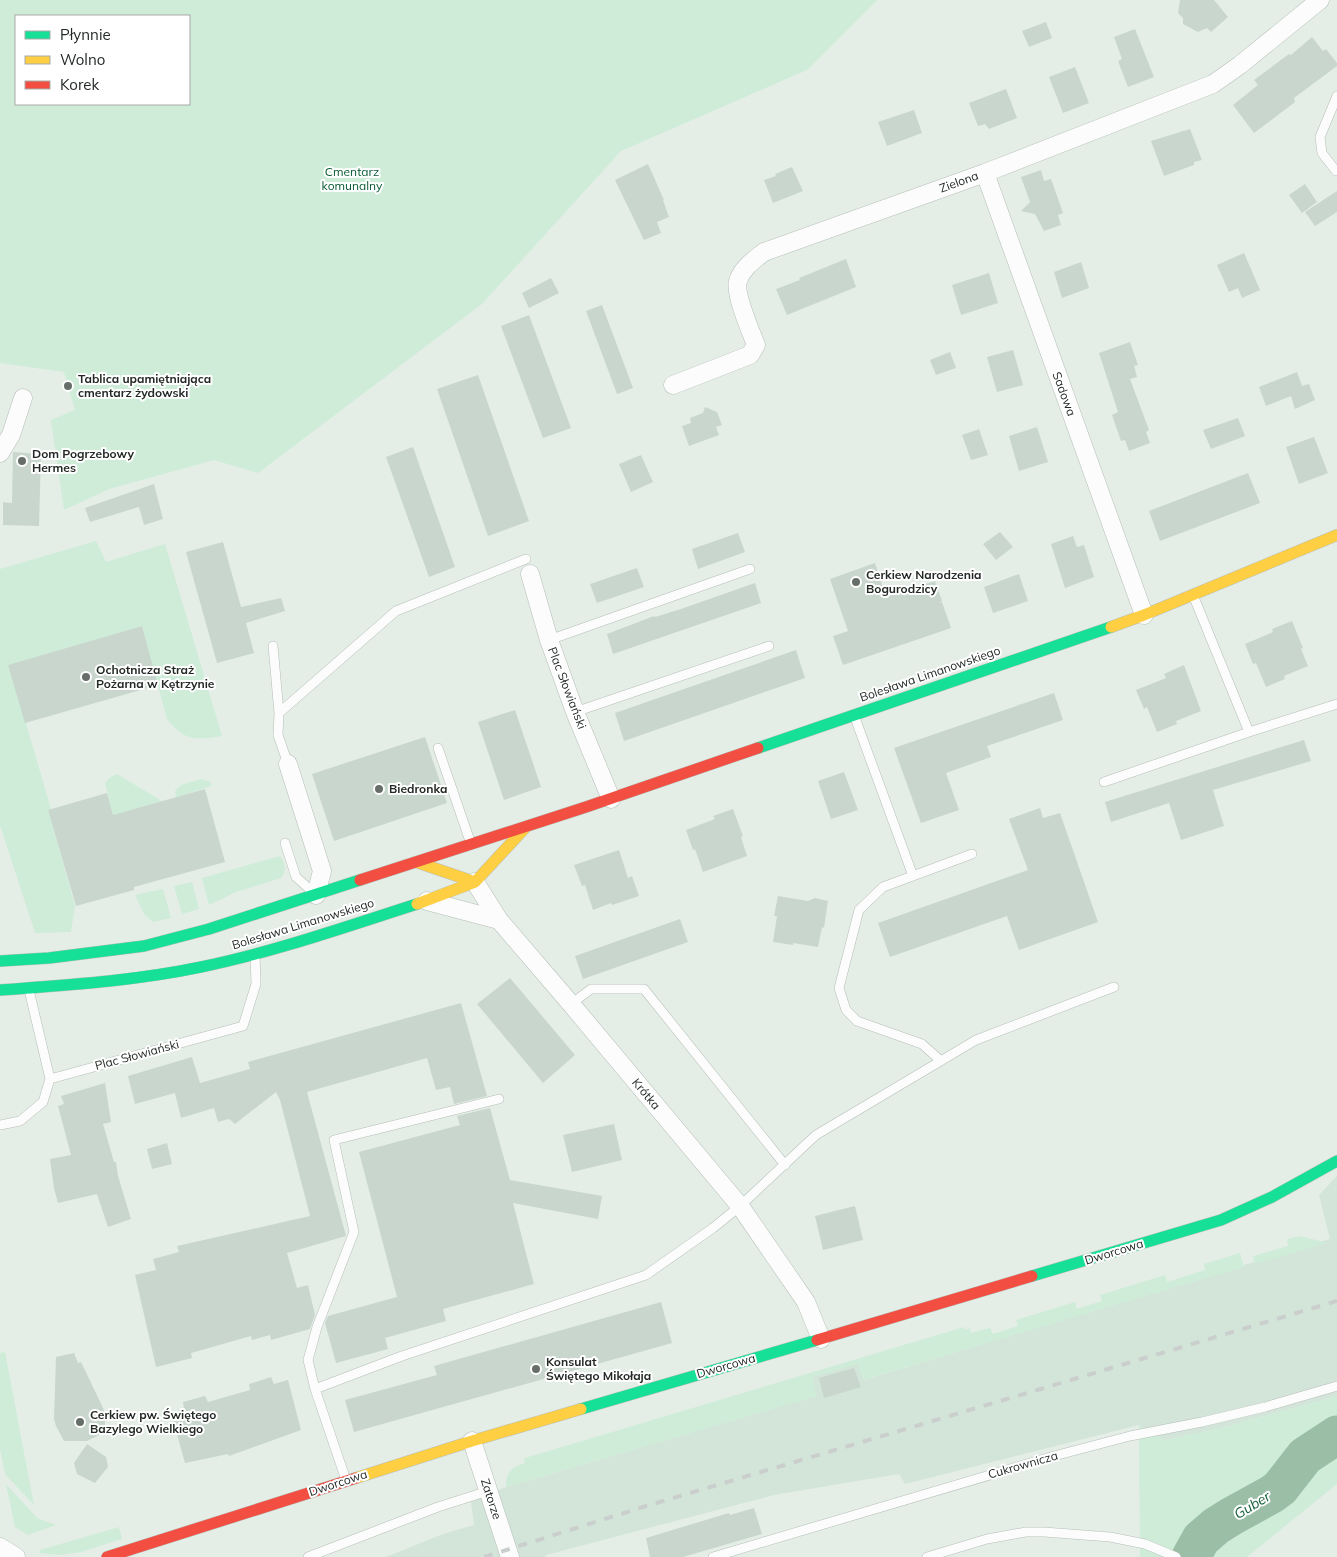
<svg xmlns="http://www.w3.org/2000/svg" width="1337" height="1557" font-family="Mulish,sans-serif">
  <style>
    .built { fill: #d3e4d9 }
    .green { fill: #ceecd8; fill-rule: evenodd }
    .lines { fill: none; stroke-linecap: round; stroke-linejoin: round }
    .river { stroke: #9bbea7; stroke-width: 39 }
    .building { fill: #c8d6cd }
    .lane-casing { stroke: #b6beb8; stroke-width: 10 }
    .street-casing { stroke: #b6beb8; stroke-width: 19 }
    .fast-casing { stroke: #b6beb8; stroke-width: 12 }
    .slow-casing { stroke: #b6beb8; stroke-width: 12 }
    .jam-casing { stroke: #b6beb8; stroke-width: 12 }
    .lane { stroke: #fbfcfb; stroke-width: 9 }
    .street { stroke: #fbfcfb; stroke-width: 18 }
    .fast { stroke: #16e098; stroke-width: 11 }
    .slow { stroke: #ffcf43; stroke-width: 11 }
    .jam { stroke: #f24e42; stroke-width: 11 }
    .rail { stroke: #cacecc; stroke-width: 4; stroke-dasharray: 9 9; stroke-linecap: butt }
    .poi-dot { fill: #676e69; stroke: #fff; stroke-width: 2 }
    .labels { text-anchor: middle; stroke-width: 4; stroke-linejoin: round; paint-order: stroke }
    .park-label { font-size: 12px; fill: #085832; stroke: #fff }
    .street-label { font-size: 12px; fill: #232925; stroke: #fff }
    .poi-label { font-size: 12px; font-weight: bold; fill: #232925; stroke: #fff; text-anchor: start }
    .water-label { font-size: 14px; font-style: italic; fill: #156039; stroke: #fff }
  </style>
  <rect width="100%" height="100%" fill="#e4eee7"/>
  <path class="built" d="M1337,1176V1396L1217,1429L1164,1440L1139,1425L905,1484L899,1474L774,1495L546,1555V1557H386L443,1534L474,1525L471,1502L506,1487L816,1396L812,1377L858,1363L864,1380L1330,1239L1319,1195Z"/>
  <path class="green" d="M0,0H877L807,70L621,151L482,304L258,473L214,460L109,489L64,510L51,420L75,410L64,372L0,363ZM16,16H189V104H16Z
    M96,541L106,562L165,544L222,736C196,740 185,742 167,719L142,626L9,665L51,809L48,810L75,906L71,932L35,933L0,825V569Z
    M117,774L162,801L113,815L105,783L109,778Z
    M201,779L209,781L212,786L176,797L175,791L181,785Z
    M280,856C285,862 287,872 281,878L236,892L209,905L202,878Z
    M192,882L199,909L182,914L174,886Z
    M163,889L171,918L153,922L144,914L135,895Z
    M1300,1236L1328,1243L1255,1264L1253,1256L1288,1246L1287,1239Z
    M1240,1253L1244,1267L863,1380L858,1364L812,1377L817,1396L506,1487C505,1473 512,1467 525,1463L524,1458H525L964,1327L965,1330L970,1328L971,1333L990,1328L993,1334L1018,1326L1016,1320L1075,1302L1077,1309L1102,1301L1100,1295L1165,1275L1167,1282L1205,1270L1204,1264Z
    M5,1352L34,1505L5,1474L0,1449V1353Z
    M1337,1396V1484L1247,1557H1140L1139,1425L1164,1440L1217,1429Z
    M6,1484L37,1518L56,1525L28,1535L15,1527Z
    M119,1527L122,1539L81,1552L59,1555L39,1553L40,1550Z"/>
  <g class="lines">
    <path class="river" d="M1191,1557L1201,1539L1216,1526L1232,1516L1272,1494L1280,1488L1305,1456L1337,1435"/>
  </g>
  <path class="building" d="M1180,0H1214L1228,17L1211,32L1207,28L1198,32L1183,24V18L1178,13Z
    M1046,22L1052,38L1029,47L1022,31Z
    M1135,29L1154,77L1128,87L1118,61L1122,59L1114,37Z
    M1312,37L1323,51L1326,49L1337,63V66L1294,98L1295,102L1254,133L1233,105L1258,85L1254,80L1289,54L1291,55Z
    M1075,67L1089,103L1063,113L1049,77Z
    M1006,89L1017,118L989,129L985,124L978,126L969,103Z
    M914,110L922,133L887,146L878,122Z
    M1190,129L1202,160L1194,162V165L1164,176L1151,141Z
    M648,164L664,200H663L669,217L657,222L661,233L644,240L615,180Z
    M792,167L803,191L773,203L764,180L776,176L775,174Z
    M1041,170L1044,181L1051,179L1063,213L1058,215L1061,225L1044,231L1035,214L1021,211L1030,202L1021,177Z
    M1305,184L1317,202L1302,213L1289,195Z
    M1337,191V212L1315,226L1305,212Z
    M1244,253L1260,290L1242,298L1238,288L1229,292L1217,265Z
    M846,259L856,287L787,315L776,289L800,280L799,278Z
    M1081,262L1089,288L1062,298L1054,272Z
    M989,273L998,303L961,315L952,285Z
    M551,278L559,293L529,308L522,293Z
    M602,305L633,388L617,394L586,311Z
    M529,315L571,428L543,438L501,326Z
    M1130,342L1138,365L1134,366L1137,377L1130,379L1149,430L1146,432L1150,443L1129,451L1125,440L1121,441L1112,415L1118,412L1099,353Z
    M1013,350L1023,385L997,392L987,357Z
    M950,352L956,368L936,375L930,360Z
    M1297,372L1302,386L1309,384L1315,400L1295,409L1291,396L1266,406L1259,387Z
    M478,375L529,521L488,536L437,389Z
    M705,407L717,412L722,425L716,427L719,435L689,446L682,426L691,423L690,418L703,413Z
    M1238,418L1245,436L1211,449L1203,430Z
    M1037,427L1048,462L1019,471L1009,436Z
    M979,429L988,455L971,460L962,435Z
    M1314,437L1328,473L1299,484L1286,447Z
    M413,447L455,567L429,577L386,457Z
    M13,452L41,454L39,526L3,525V502L12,503Z
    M641,455L653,482L631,492L619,464Z
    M1248,473L1260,503L1160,541L1149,511Z
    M154,484L163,519L144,525L139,507L90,522L85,508Z
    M1000,532L1013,547L996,560L983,544Z
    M738,533L745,552L698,569L692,549Z
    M1073,536L1077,547L1084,545L1094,577L1065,588L1051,544Z
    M223,542L241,607L281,598L285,611L246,623L254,653L217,663L186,552Z
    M875,563L886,597L935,581L942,601L939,603L942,602L951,628L843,665L833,636L848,631L830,579Z
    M637,568L644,587L597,603L590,584Z
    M1019,574L1028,601L993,613L984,587Z
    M755,583L761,603L613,654L607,634L654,616L655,617L681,609Z
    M1292,621L1303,648L1301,649L1308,666L1284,676L1285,679L1266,687L1256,663L1253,664L1245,644L1273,632L1272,629Z
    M142,626L158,685L25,723L8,665Z
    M796,650L805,678L624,741L615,713Z
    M1184,665L1201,711L1176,721L1177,724L1157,732L1147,707L1144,709L1136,690L1166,678L1164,674Z
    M1054,693L1063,720L987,746L991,757L946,773L959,810L921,823L894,748Z
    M515,710L541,787L504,800L478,722Z
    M425,737L447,803L334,841L312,774Z
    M1304,740L1311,761L1213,790L1224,826L1181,840L1169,803L1111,822L1105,802Z
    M844,772L858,810L831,819L818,781Z
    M205,789L225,862L134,887V890L76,906L48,810L107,793L113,815Z
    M1040,808L1043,818L1060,813L1098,922L1019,950L1007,916L890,957L878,923L1028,870L1009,819Z
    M733,809L743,836L741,837L747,856L703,872L695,849L693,850L686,830L715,819L713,816Z
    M619,850L628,878L632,876L639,896L612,905L611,903L593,910L585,885L582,886L574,865Z
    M778,896L808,901L815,898L828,901L824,928L822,927L818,947L793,943V945L773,942L777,916H774Z
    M680,919L688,942L583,979L575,956Z
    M510,978L575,1055L543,1083L477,1004Z
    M461,1003L487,1096L454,1104L450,1087L436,1090L427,1058L307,1092L346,1236L287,1253L297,1288L308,1285L315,1315L310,1329L271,1340L270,1335L252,1340L251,1336L191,1353L192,1358L156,1367L135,1275L156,1270L153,1259L179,1252L177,1246L310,1216L280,1100L276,1092L235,1124L229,1119L218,1122L214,1108L181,1118L175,1093L135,1104L128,1076L192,1057L200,1083L250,1069L248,1062Z
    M105,1083L111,1122L103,1124L114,1162H116L118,1176L131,1219L108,1227L97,1194L58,1203L54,1188L50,1159L71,1155L58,1106L64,1104L61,1096Z
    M490,1108L510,1180L602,1196L598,1219L513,1203L534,1284L443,1309L446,1321L385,1338L388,1349L336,1363L325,1323L328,1316L397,1297L359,1152L460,1125L457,1116Z
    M614,1124L622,1160L572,1172L563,1135Z
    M167,1143L172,1164L152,1169L147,1149Z
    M855,1206L863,1240L823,1250L815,1216Z
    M661,1302L672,1343L354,1432L345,1400L437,1375L434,1366Z
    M74,1353L78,1363L81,1362L103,1408L105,1414V1432L87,1441H64L56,1426L54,1419L56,1357Z
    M854,1368L861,1387L824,1398L819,1378Z
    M271,1377L274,1384L288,1380L301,1430L229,1456L228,1454L185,1463L171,1413L184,1409L183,1402L205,1396L208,1402L250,1390L249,1384Z
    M87,1444L106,1457L108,1467L95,1483L77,1474L74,1463Z
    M754,1508L762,1534L683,1557H650L646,1538L729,1513L730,1515Z"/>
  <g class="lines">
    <g class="lane-casing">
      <path id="lane" d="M1336,171L1322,153L1320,137L1337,96
        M1193,595L1249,732L1337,704
        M549,640L750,569
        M273,646L279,713L278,735L288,764
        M575,712L769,646
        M279,713L396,611L526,559
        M854,715L913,876
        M438,748L471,844
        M1104,782L1249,732
        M285,843L296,877L314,893
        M29,990L50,1079L243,1026L256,984L255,955
        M571,1004L591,989H644L785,1165
        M941,1061L922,1044L857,1021L846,1010L839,988L859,910L883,887L972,854
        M0,1125L20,1121L43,1102L50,1079
        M315,1389L402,1356L646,1275L713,1228L740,1206L816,1135L976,1040L1114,987
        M346,1480L315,1389L308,1360L317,1327L354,1232L334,1140L499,1099
        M308,1557L438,1507L488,1491
        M713,1557L1054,1456L1130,1436L1202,1422L1265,1407L1337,1386
        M927,1557L987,1539L1026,1532H1044L1110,1537L1145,1544L1176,1557"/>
    </g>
    <g class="street-casing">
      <path id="street" d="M985,173L1144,615
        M673,385L750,355L756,345C751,332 734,293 738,281C742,268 754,260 764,252L985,173L1213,84L1240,65L1320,0
        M0,453L11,435L23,398
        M530,574L549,640L575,712L611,799
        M288,764L322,871L316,895
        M475,882L499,920L571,1004L740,1206L806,1302L821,1339
        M427,901L499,920
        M472,1441L510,1557
        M0,1547L16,1557"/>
    </g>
    <g class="fast-casing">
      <path id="fast" d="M758,748L1111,627
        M0,961L49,958L144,946L209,929L360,880
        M0,990C67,985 134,981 201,967C274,952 345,927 417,904
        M1032,1276L1221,1220L1272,1197L1337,1161
        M581,1409L817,1340"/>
    </g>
    <g class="slow-casing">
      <path id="slow" d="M1111,627L1144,615L1337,535
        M416,862L475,882
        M417,904L475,882L525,828
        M356,1478L472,1441L581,1409"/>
    </g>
    <g class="jam-casing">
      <path id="jam" d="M360,880L586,807L758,748
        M817,1340L1032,1276
        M107,1557L356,1478"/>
    </g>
    <use href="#lane" class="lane"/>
    <use href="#street" class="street"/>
    <use href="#fast" class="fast"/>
    <use href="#slow" class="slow"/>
    <use href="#jam" class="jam"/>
    <path class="rail" d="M484,1557L643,1507L1337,1301"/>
  </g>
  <g class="poi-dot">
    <circle cx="68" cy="386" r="5"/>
    <circle cx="22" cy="461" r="5"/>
    <circle cx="856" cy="582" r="5"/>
    <circle cx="86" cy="677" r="5"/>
    <circle cx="379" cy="789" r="5"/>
    <circle cx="536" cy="1369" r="5"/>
    <circle cx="80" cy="1422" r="5"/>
  </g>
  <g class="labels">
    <g class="park-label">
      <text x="352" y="176">Cmentarz<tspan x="352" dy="14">komunalny</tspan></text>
    </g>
    <g class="street-label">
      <text transform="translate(959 182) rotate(-20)" y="4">Zielona</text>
      <text transform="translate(1064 394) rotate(70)" y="4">Sadowa</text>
      <text transform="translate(930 674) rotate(-19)" y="4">Bolesława Limanowskiego</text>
      <text transform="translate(567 688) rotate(69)" y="4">Plac Słowiański</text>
      <text transform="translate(303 924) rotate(-17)" y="4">Bolesława Limanowskiego</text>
      <text transform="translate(137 1055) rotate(-15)" y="4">Plac Słowiański</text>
      <text transform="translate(646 1094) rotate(50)" y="4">Krótka</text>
      <text transform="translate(1114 1252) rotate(-17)" y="4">Dworcowa</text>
      <text transform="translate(726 1366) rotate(-16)" y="4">Dworcowa</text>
      <text transform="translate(1023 1465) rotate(-16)" y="4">Cukrownicza</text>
      <text transform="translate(338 1483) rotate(-18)" y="4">Dworcowa</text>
      <text transform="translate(491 1499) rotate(72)" y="4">Zatorze</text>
    </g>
    <g class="poi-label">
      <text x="78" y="383">Tablica upamiętniająca<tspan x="78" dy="14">cmentarz żydowski</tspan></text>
      <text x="32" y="458">Dom Pogrzebowy<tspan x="32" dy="14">Hermes</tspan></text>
      <text x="866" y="579">Cerkiew Narodzenia<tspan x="866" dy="14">Bogurodzicy</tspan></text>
      <text x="96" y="674">Ochotnicza Straż<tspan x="96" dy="14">Pożarna w Kętrzynie</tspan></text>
      <text x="389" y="793">Biedronka</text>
      <text x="546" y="1366">Konsulat<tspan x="546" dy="14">Świętego Mikołaja</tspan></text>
      <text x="90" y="1419">Cerkiew pw. Świętego<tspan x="90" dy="14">Bazylego Wielkiego</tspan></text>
    </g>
    <g class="water-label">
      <text transform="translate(1252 1505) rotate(-31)" y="5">Guber</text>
    </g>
  </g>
  <rect x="15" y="15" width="175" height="90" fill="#ffffff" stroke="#a7a9a8"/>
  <rect x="25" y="31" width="25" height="8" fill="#16e098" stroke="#a7a9a8"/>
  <text x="60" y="40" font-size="15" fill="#232925">Płynnie</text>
  <rect x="25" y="56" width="25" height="8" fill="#ffcf43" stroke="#a7a9a8"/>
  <text x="60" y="65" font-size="15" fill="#232925">Wolno</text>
  <rect x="25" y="81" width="25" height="8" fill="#f24e42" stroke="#a7a9a8"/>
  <text x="60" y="90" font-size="15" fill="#232925">Korek</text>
</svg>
